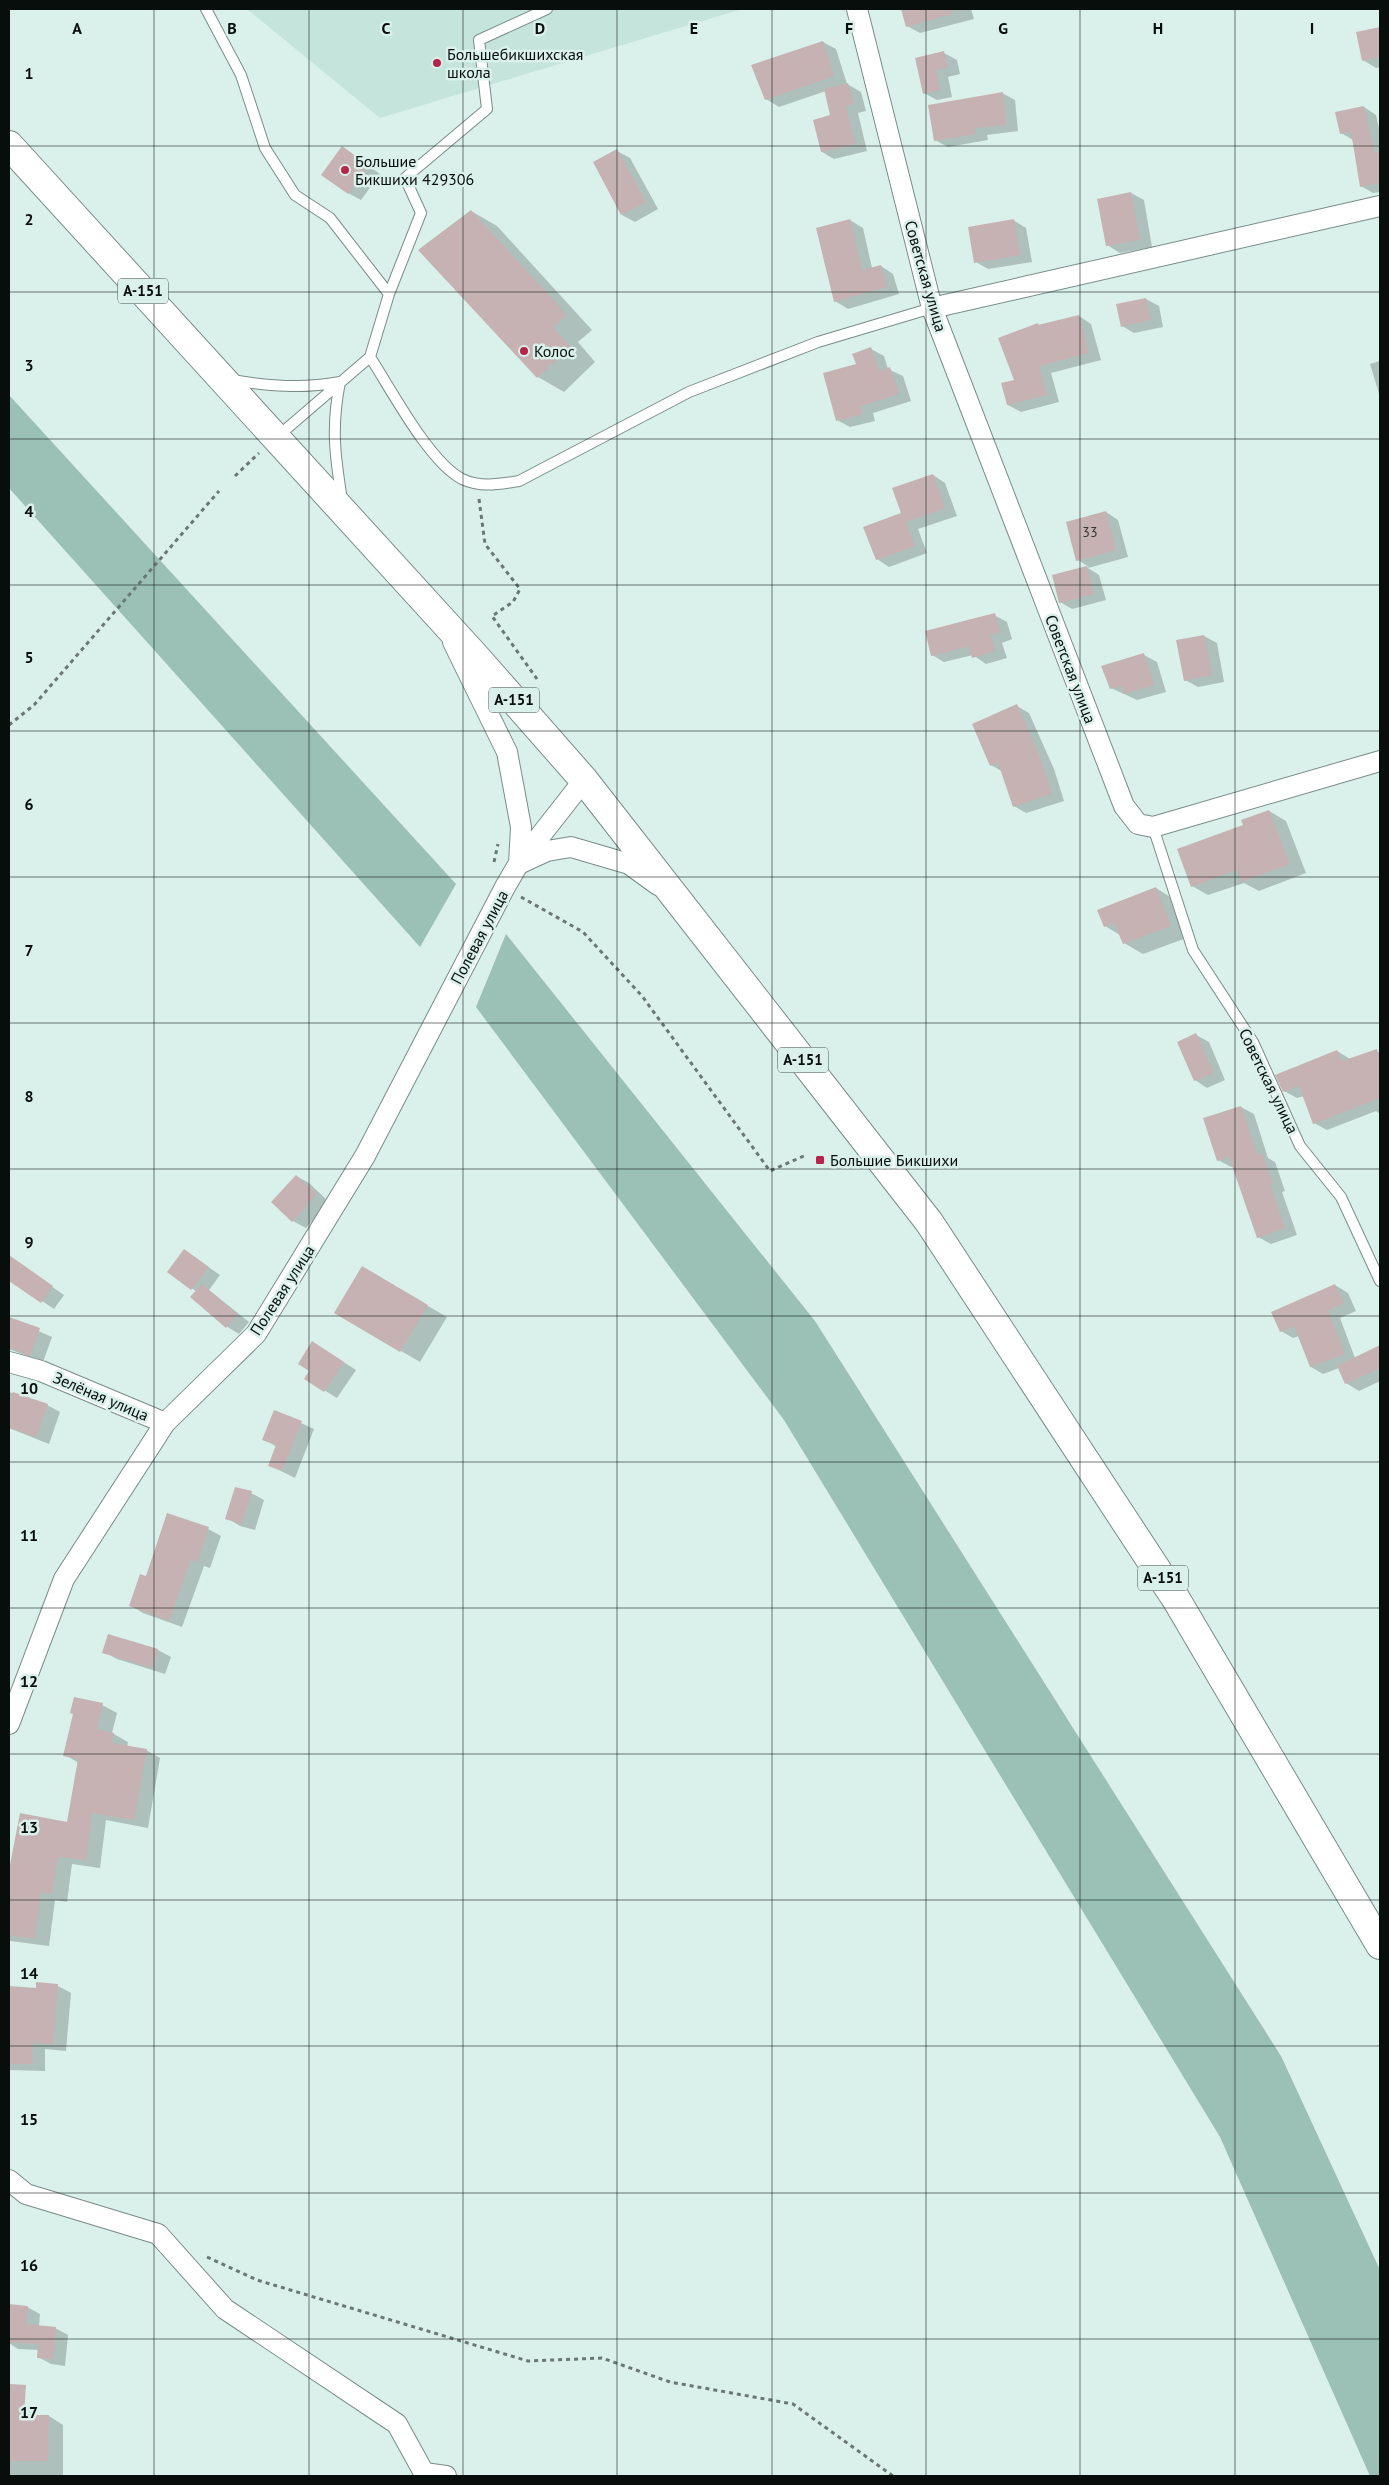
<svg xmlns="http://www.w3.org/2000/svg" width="1389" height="2485" font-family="'PT Sans',sans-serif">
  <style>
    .built { fill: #c5e4db }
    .green { fill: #9bc0b6 }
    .shadow { fill: #0003 }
    .building { fill: #c7b2b3 }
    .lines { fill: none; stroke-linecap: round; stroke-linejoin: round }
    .lane-casing { stroke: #798d88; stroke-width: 12 }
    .street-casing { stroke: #798d88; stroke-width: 22 }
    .highway-casing { stroke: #798d88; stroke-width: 30 }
    .path { stroke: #6a7874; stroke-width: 3; stroke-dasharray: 4 4; stroke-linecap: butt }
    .lane { stroke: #fff; stroke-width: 10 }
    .street { stroke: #fff; stroke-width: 20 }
    .highway { stroke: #fff; stroke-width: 28 }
    .grid { fill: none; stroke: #070e0c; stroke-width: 1; stroke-opacity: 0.55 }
    .poi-dot { fill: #b6244a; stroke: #daf0ea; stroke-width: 2 }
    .labels { text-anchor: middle; stroke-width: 5; stroke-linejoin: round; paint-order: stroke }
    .number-label { font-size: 14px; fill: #373736 }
    .shield { fill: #daf0ea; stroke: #46524f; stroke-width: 1 }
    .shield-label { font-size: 15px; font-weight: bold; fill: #070e0c }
    .poi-label { font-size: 16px; fill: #070e0c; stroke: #daf0ea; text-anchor: start }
    .street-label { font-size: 16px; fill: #070e0c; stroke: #daf0ea }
    .grid-label { font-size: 16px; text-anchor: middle; font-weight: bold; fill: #070e0c; stroke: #daf0ea; stroke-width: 5; stroke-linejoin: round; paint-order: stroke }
  </style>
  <rect width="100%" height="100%" fill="#daf0ea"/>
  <path class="built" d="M247,9H742L380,118Z"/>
  <path class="green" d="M9,395L456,884L420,947L9,488Z
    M506,934L815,1321L1281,2056L1380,2270V2476H1370L1220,2137L784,1420L476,1007Z"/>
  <path class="shadow" d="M902,9H971L974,19L920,33L907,26Z
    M1380,28V67L1376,68L1363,60L1357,33Z
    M823,42L836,49L847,84L861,92L866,111L858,113L867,151L834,159L822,152L832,116L826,91L779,107L766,99Z
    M944,53L957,60L960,74L948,77L952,97L937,100L924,93Z
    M1002,93L1015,100L1018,131L987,135L988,140L948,147L935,140Z
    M1364,107L1376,115L1380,133V192L1373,193L1361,186L1353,140L1341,133Z
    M343,148L380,174L361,200L348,193Z
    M617,151L630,158L658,209L635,222L622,215L594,163Z
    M1131,193L1144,200L1152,247L1120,253L1107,245Z
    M471,211L497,226L592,330L578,342L595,362L564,392L538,377L420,250Z
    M850,220L863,228L872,268L881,266L893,274L899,294L848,309L835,301Z
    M1013,220L1026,228L1032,262L988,269L976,262Z
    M1146,299L1159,306L1163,327L1134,333L1122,326Z
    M1079,316L1091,324L1101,360L1051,373L1059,402L1021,412L1008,405L1037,324L1041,326Z
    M871,349L884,356L888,369L903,376L911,401L873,413L875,421L850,427L837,420L857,365Z
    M1380,361V397L1370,364Z
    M933,475L945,483L957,516L918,529L927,553L889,567L877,559L902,514Z
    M1106,512L1118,520L1128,557L1088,568L1099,575L1106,600L1072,609L1060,602L1053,576L1089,567L1078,560Z
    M994,615L1007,622L1012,639L1002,643L1007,658L986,664L973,655L944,662L932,655Z
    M1204,636L1217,643L1224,682L1198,687L1185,680Z
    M1144,655L1157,662L1166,692L1137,700L1111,688Z
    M1017,706L1029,713L1054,769L1064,801L1026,813L1014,806L1003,772L991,765Z
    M1269,811L1286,821L1306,873L1259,891L1244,883L1208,895L1192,886L1245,826Z
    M1156,888L1175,900L1189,937L1143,954L1124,943L1120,935L1105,926Z
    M1196,1035L1209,1042L1225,1080L1207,1088L1195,1080Z
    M1337,1051L1350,1059L1377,1051L1380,1053V1114L1376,1111L1327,1130L1314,1123L1304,1096L1297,1098L1284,1091Z
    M1241,1107L1254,1114L1268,1158L1275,1162L1285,1191L1282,1192L1297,1235L1271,1244L1258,1237L1234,1166L1231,1167L1218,1160Z
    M296,1176L309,1183L329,1202L306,1228L293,1221Z
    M185,1251L220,1275L209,1290L249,1322L239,1334L226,1326L197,1292L169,1272Z
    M13,1260L64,1295L54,1309L9,1279V1265Z
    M362,1268L447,1317L420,1362L336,1313Z
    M1335,1285L1348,1293L1356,1311L1340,1318L1355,1358L1380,1347V1381L1359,1391L1346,1383L1339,1368L1323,1374L1311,1367L1299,1336L1293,1338L1281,1331Z
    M9,1318L52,1337L43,1362L9,1349Z
    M325,1350L356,1370L337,1398L306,1379Z
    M9,1392L47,1405L60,1412L49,1444L9,1428Z
    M275,1411L314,1429L295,1478L269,1465L277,1447L264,1439Z
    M251,1493L264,1500L255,1530L240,1526L227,1518Z
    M208,1529L221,1536L210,1568L204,1566L182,1627L143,1613L130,1605L146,1577Z
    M109,1635L158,1650L171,1657L165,1674L117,1659L104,1652Z
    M102,1705L117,1713L112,1733L128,1742L127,1747L146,1750L160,1758L148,1828L106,1820L100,1868L72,1864L67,1902L55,1900L49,1946L10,1941L9,1866L68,1823L79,1763L65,1755Z
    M38,1984L58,1986L71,1993L66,2051L45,2049V2071L9,2070V1987L37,1989Z
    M9,2306L27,2307L40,2314L39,2326L55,2328L68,2335L65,2366L51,2364L38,2357L39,2350L18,2349L9,2343Z
    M49,2416L63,2425V2476H9V2419Z"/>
  <path class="building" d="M901,9H952V14L906,27Z
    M1380,27V57L1362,61L1356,32Z
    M823,41L834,76L765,100L751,65Z
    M944,51L948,68L936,70L940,90L923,94L915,58Z
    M848,83L854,104L846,106L855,144L821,152L813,120L830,115L824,89Z
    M1003,92L1006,125L975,128L976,134L934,141L928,105Z
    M1364,106L1374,152L1380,151V183L1360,187L1351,132L1340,134L1335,112Z
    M342,146L368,165L348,194L321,175Z
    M617,149L646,202L621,215L593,162Z
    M1131,192L1140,240L1106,246L1097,199Z
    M471,210L567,315L553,327L571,347L537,378L418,250Z
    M850,219L862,270L881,265L887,287L834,302L816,228Z
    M1014,219L1020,255L974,263L968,227Z
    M1146,298L1151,320L1121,327L1116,304Z
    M1079,315L1089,353L1039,366L1047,395L1007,405L1001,383L1014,380L998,338L1038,323V325Z
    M871,347L879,371L890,367L899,394L861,406L863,414L836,421L823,373L856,364L852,354Z
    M933,474L945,508L906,522L915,546L876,560L863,527L901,513L892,488Z
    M1106,511L1116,550L1076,561L1066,522Z
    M1087,566L1094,594L1059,603L1052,575Z
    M995,613L1000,632L990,635L995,651L972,658L969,646L931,656L925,631Z
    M1204,635L1212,675L1184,681L1176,640Z
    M1144,653L1154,685L1123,694L1122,686L1110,689L1101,666Z
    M1017,704L1041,760L1052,794L1013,807L998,763L990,766L972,724Z
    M1269,810L1290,864L1241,882L1237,870L1191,887L1177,849L1243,825L1241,820Z
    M1156,887L1171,926L1123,944L1114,923L1104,927L1097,910Z
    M1196,1033L1214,1073L1194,1081L1177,1042Z
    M1377,1049L1380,1061V1098L1313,1124L1299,1086L1283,1092L1275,1075L1337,1050L1342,1061Z
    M1241,1106L1257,1154L1262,1153L1273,1184L1270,1185L1285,1228L1257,1238L1229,1157L1217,1161L1203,1118Z
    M296,1175L317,1194L292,1222L271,1202Z
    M184,1249L209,1267L191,1290L167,1272Z
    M9,1255L53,1286L41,1303L9,1281Z
    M362,1266L428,1305L400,1352L334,1313Z
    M202,1284L237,1314L226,1328L190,1297Z
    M1335,1284L1344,1303L1328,1311L1345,1354L1310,1367L1294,1326L1280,1332L1271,1312Z
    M9,1317L40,1328L30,1356L9,1348Z
    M312,1341L344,1362L324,1392L304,1379L309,1371L298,1364Z
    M1380,1345V1368L1345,1384L1337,1366Z
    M13,1392L48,1404L36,1437L9,1428V1402Z
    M274,1410L302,1421L282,1471L268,1466L276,1445L262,1440Z
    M235,1487L252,1491L242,1524L225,1519Z
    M167,1513L209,1527L197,1562L191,1560L169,1621L129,1606L140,1574L146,1576Z
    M108,1634L158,1649L153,1668L102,1653Z
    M74,1697L103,1703L97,1729L114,1733L112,1743L147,1749L134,1820L92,1813L86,1860L58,1857L52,1894L41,1892L35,1939L9,1935V1870L20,1813L67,1822L78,1759L63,1756L73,1714L70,1713Z
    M36,1982L58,1984L53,2044L33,2043L32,2064H9V1986L36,1988Z
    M9,2304L28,2306L26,2324L56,2327L53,2359L37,2358L38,2344L9,2342Z
    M9,2384L26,2385L24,2415H49L48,2461H9Z"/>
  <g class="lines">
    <g class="lane-casing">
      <path id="lane" d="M206,9L241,75L265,148L295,195L330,218L389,294
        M370,357C391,389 429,462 462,479C481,488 500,484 519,481L689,392L818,342L932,308
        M231,380C269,386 302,389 340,382C331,427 335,456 342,500
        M277,437L370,357L389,294L421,213L405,178L487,109L479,40L547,9
        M1153,827L1193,950L1253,1042L1300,1146L1341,1197L1380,1281"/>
    </g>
    <g class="street-casing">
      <path id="street" d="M857,9L932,308L1124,806L1138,824L1153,827L1380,761
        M932,308L1380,206
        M453,642L507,752L521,827L519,863
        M521,863L547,851L571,847L629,864L658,885
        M9,1362L41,1371L165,1423
        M9,1724L64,1579L165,1423L256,1334L365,1156L505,887L519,863L584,780
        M9,2180L26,2194L158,2234L225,2309L397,2424L424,2473L446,2476"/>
    </g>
    <g class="highway-casing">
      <path id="highway" d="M9,145L475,656L584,780L929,1222L1176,1599L1380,1945"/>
    </g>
    <path class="path" d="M235,476L259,453
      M479,499L485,544L520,589L513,602L492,616L537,679
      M9,725L34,705L219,491
      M494,862L498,844
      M521,897L583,932L642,996L770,1171L806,1155
      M207,2257L257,2280L528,2361L602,2358L670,2382L793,2404L893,2476"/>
    <use href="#lane" class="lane"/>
    <use href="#street" class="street"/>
    <use href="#highway" class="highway"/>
  </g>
  <path class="grid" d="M154,9V2476M309,9V2476M463,9V2476M617,9V2476M772,9V2476M926,9V2476M1080,9V2476M1235,9V2476M9,146H1380M9,292H1380M9,439H1380M9,585H1380M9,731H1380M9,877H1380M9,1023H1380M9,1169H1380M9,1316H1380M9,1462H1380M9,1608H1380M9,1754H1380M9,1900H1380M9,2046H1380M9,2193H1380M9,2339H1380"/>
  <g class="poi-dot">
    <circle cx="437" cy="63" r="5"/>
    <circle cx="345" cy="170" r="5"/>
    <circle cx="524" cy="351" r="5"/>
    <rect x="815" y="1155" width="10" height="10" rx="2.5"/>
  </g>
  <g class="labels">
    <g class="number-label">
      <text x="1090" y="537">33</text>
    </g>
    <g class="shield">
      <rect x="118" y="278.5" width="50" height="25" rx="4"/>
      <rect x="489" y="687.5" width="50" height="25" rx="4"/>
      <rect x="778" y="1047.5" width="50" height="25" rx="4"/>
      <rect x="1138" y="1565.5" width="50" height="25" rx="4"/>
    </g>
    <g class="shield-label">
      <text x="143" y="296">А-151</text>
      <text x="514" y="705">А-151</text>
      <text x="803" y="1065">А-151</text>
      <text x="1163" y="1583">А-151</text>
    </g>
    <g class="poi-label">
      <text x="447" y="60">Большебикшихская<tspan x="447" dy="18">школа</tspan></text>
      <text x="355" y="167">Большие<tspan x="355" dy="18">Бикшихи 429306</tspan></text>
      <text x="534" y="357">Колос</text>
      <text x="830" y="1166">Большие Бикшихи</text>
    </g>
    <g class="street-label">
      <text transform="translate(926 276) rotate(74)" y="6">Советская улица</text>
      <text transform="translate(1071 669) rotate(69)" y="6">Советская улица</text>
      <text transform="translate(479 937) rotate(-62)" y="6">Полевая улица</text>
      <text transform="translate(1269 1081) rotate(64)" y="6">Советская улица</text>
      <text transform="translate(282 1290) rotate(-57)" y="6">Полевая улица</text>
      <text transform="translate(101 1396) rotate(23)" y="6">Зелёная улица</text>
    </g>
  </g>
  <g class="grid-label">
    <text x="77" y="34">A</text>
    <text x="232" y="34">B</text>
    <text x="386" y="34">C</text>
    <text x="540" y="34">D</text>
    <text x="694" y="34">E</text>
    <text x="849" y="34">F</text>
    <text x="1003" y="34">G</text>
    <text x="1158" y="34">H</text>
    <text x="1312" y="34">I</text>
    <text x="29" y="79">1</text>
    <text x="29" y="225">2</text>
    <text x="29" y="371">3</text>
    <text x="29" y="517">4</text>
    <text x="29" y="663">5</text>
    <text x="29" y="810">6</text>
    <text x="29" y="956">7</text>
    <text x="29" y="1102">8</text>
    <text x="29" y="1248">9</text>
    <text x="29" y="1394">10</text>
    <text x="29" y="1541">11</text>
    <text x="29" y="1687">12</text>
    <text x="29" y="1833">13</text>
    <text x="29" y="1979">14</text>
    <text x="29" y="2125">15</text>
    <text x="29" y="2271">16</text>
    <text x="29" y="2418">17</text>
  </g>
  <rect width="1389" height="2485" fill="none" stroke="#070e0c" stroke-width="20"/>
</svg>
